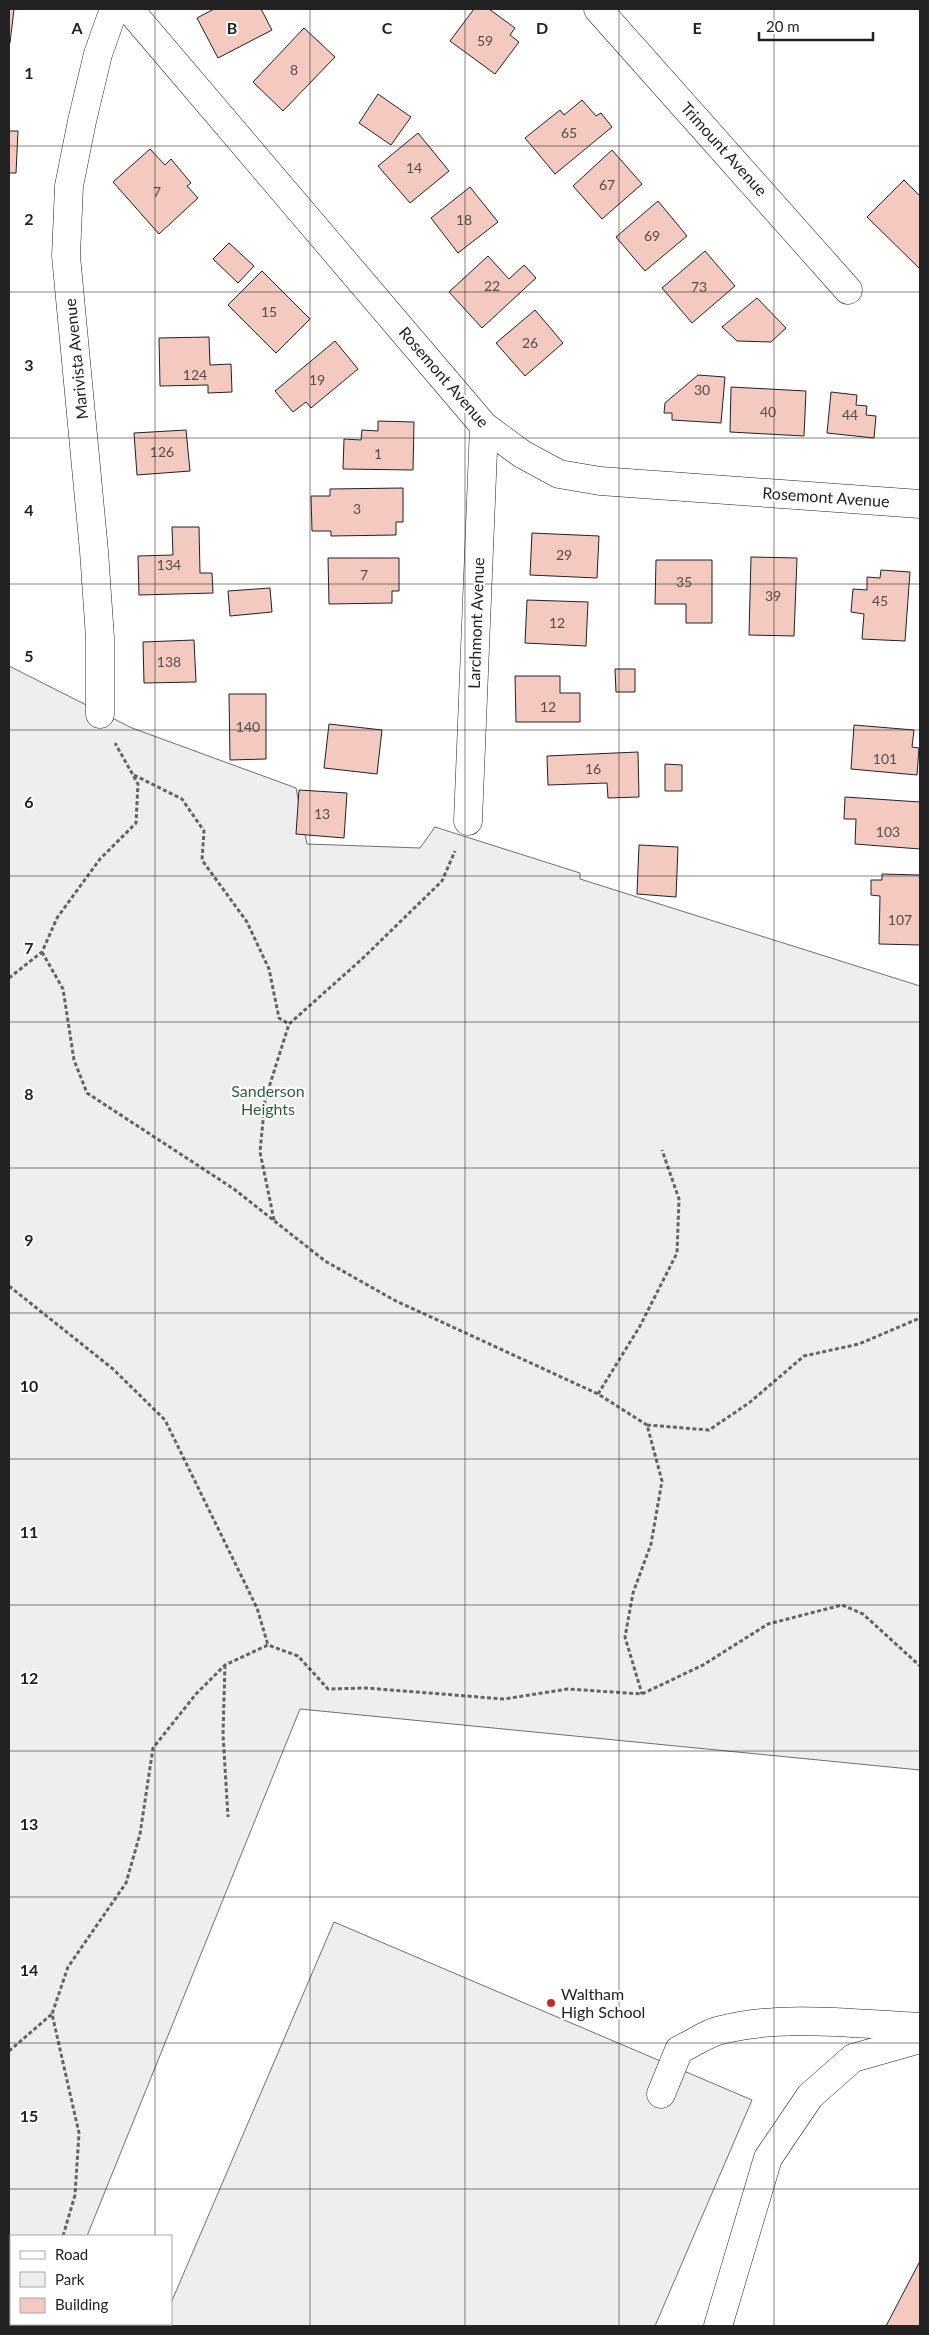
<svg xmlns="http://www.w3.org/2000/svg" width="929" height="2335" font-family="Lato,sans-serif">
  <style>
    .green { fill: #eee; stroke: #6f6f6f }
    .building { fill: #f3c9c0; stroke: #222 }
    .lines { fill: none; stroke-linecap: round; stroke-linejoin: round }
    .minor-casing { stroke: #222; stroke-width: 29 }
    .path { stroke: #646464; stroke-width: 3; stroke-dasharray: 4 2.5; stroke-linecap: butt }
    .minor { stroke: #fff; stroke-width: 28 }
    .grid { fill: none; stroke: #222; stroke-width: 1; stroke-opacity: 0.55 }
    .poi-dot { fill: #c62828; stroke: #fff; stroke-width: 2 }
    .labels { text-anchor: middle; stroke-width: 4; stroke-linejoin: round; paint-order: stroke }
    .number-label { font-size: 14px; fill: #564c4a }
    .street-label { font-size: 16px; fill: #222; stroke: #fff }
    .park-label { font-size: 16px; fill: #2f5e38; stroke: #fff }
    .poi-label { font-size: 16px; fill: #222; stroke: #fff; text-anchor: start }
    .grid-label { font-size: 16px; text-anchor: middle; font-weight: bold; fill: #222; stroke: #fff; stroke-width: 4; stroke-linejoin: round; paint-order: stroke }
  </style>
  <rect width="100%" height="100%" fill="#fff"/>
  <path class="green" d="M9,666L132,728L296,788L307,844L420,848L435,827L580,873V879L920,986V1770L300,1709L87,2236H11V2324H51L50,2326H9Z
    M334,1922L752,2100L655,2326H161L162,2324H171V2303Z"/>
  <path class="building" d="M9,9H14L10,43L9,42Z
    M214,9H261L272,30L218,58L197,18Z
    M474,9H489L515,28L510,35L519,42L495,74L450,41Z
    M304,28L335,57L283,111L253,82Z
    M378,94L411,117L391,145L359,123Z
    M582,100L596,116L601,113L612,127L555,174L525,138L560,110L564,115Z
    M9,131H18L16,173H9Z
    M418,133L449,171L410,203L378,166Z
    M150,149L165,165L171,159L191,183L187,186L198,198L159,234L113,182Z
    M612,150L642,184L602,219L573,186Z
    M904,180L920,196V269L867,217Z
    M470,187L498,222L458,253L431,218Z
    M658,201L687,236L645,271L616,237Z
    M229,243L254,266L238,283L213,259Z
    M705,251L735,286L692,323L662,288Z
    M488,256L509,279L524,265L536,278L482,328L449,292Z
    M262,271L310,319L276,353L228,305Z
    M757,298L786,328L771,342L737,341L722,327Z
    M535,310L563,343L525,376L496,343Z
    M209,337L210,365L231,364L232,392L208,393V385L160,386L159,338Z
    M335,341L358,369L311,408L306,402L293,412L275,391Z
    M698,375L725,377L721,423L672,420V413H664L665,403Z
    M731,387L806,391L804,436L730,432Z
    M831,392L857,395L856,405L867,406L866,415L876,416L874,438L827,433Z
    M378,421L414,422L413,470L343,469L344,439L361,440L362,430L378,431Z
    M186,430L190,471L137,475L134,433Z
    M403,488V522H396V535L331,536V531H312L311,496H330V489Z
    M172,527H199L200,573H212L213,593L139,595L138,556L173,555Z
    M532,533L599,536L597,578L530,575Z
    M751,557L797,558L794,636L749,635Z
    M328,558H399V591H392V603L329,604Z
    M656,560H712V623H686V604H655Z
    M881,570L910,572L905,641L862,639L864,614L851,612L853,589L867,590V577L880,578Z
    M270,588L272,612L230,616L228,591Z
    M527,600L588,602L586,646L525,643Z
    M194,640L196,682L144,683L143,642Z
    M615,669H635V692H616Z
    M515,676H560V693H580V722H516Z
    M229,694H266V759L230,760Z
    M329,724L382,730L377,774L324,768Z
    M854,725L914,730L912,747L919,748L917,775L851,769Z
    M638,752L639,797L608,798L607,783L548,785L547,756Z
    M665,764L682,765V791H665Z
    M299,790L347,793L344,838L296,834Z
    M845,797L920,802V849L855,844L856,819H844Z
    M639,845L678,847L676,897L637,894Z
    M882,874L920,875V945L879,944L880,896L871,895V880H882Z
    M920,2261V2326H886Z"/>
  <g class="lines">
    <g class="minor-casing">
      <path id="minor" d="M129,9L484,426L522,454L559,474L600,481L920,504
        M598,9L848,290
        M100,714V638L94,551L66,256L69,186L82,121L98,54L114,9
        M468,821L484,426
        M661,2094L679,2050C692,2044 707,2033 721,2030C784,2014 855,2024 920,2027
        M718,2326L768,2158L810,2096L853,2058L920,2039"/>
    </g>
    <path class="path" d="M134,775L182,799L204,831L202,860L247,922L269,969L279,1018L289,1024
      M42,952L63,989L74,1060L87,1093L234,1189L325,1261L394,1300L598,1394L647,1425L662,1481L651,1544L633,1593L625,1637L642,1694
      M9,978L42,952L57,918L100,859L136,823L138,784L115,743
      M274,1220L260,1152L265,1100L289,1024L362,959L442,881L455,851
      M9,1286L113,1369L165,1420L257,1608L268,1645
      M598,1394L640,1326L677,1253L679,1199L662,1150
      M647,1425L709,1430L749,1403L804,1356L859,1344L920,1318
      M225,1665L223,1734L228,1817
      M9,2051L52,2014
      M63,2236L75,2195L79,2133L52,2014L68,1967L126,1883L140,1834L153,1748L196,1694L225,1665L268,1645L298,1656L328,1689L366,1688L504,1699L568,1689L642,1694L703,1665L768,1624L842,1605L863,1614L920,1666
      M9,2302L11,2303"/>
    <use href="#minor" class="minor"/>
  </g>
  <path class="grid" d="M155,9V2236M310,9V2326M465,9V2326M619,9V2326M774,9V2326M9,146H920M9,292H920M9,438H920M9,584H920M9,730H920M9,876H920M9,1022H920M9,1168H920M9,1313H920M9,1459H920M9,1605H920M9,1751H920M9,1897H920M9,2043H920M9,2189H920M155,2324V2326"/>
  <circle class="poi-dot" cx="551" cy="2003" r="5"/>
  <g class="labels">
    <g class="number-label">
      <text x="485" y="46">59</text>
      <text x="294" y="75">8</text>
      <text x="569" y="138">65</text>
      <text x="414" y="173">14</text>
      <text x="607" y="190">67</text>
      <text x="157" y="197">7</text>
      <text x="464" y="225">18</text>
      <text x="652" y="241">69</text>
      <text x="492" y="291">22</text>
      <text x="699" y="292">73</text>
      <text x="269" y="317">15</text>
      <text x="530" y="348">26</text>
      <text x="195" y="380">124</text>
      <text x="317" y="385">19</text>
      <text x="702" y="395">30</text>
      <text x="768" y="417">40</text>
      <text x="850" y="420">44</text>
      <text x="162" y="457">126</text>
      <text x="378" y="459">1</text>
      <text x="357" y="514">3</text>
      <text x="564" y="560">29</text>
      <text x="169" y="570">134</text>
      <text x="364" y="580">7</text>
      <text x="684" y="587">35</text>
      <text x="773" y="601">39</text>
      <text x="880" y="606">45</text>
      <text x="557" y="628">12</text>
      <text x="169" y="667">138</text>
      <text x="548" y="712">12</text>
      <text x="248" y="732">140</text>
      <text x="885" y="764">101</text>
      <text x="593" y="774">16</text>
      <text x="322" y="819">13</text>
      <text x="888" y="837">103</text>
      <text x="900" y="925">107</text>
    </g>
    <g class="street-label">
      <text transform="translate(724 149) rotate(48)" y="6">Trimount Avenue</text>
      <text transform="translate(76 359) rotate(-96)" y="6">Marivista Avenue</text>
      <text transform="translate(444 377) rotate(49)" y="6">Rosemont Avenue</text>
      <text transform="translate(826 497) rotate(4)" y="6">Rosemont Avenue</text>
      <text transform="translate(476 623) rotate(-88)" y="6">Larchmont Avenue</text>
    </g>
    <g class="park-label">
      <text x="268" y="1097">Sanderson<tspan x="268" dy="18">Heights</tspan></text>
    </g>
    <g class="poi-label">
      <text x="561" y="2000">Waltham<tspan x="561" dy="18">High School</tspan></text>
    </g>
  </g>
  <g class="grid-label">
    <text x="77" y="34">A</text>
    <text x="232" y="34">B</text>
    <text x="387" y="34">C</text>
    <text x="542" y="34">D</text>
    <text x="697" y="34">E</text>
    <text x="29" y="79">1</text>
    <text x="29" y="225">2</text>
    <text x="29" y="371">3</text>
    <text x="29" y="516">4</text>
    <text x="29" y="662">5</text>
    <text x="29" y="808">6</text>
    <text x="29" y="954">7</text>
    <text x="29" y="1100">8</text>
    <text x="29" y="1246">9</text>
    <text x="29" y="1392">10</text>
    <text x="29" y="1538">11</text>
    <text x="29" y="1684">12</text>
    <text x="29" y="1830">13</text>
    <text x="29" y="1976">14</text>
    <text x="29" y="2122">15</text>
  </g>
  <rect width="929" height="2335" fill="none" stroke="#222222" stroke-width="20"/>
  <rect x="10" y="2235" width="162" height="90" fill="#ffffff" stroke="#a7a7a7"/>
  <rect x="20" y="2251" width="25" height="8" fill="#ffffff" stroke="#a7a7a7"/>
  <text x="55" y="2260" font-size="15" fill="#222222">Road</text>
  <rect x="20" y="2272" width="25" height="15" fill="#eeeeee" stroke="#a7a7a7"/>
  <text x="55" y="2285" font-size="15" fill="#222222">Park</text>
  <rect x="20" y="2298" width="25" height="15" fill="#f3c9c0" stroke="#a7a7a7"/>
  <text x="55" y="2310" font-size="15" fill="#222222">Building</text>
  <path d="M759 32v8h114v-8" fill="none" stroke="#222222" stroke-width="2.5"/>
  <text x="766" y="32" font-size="15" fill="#222222" stroke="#ffffff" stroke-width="4" paint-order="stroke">20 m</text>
</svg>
